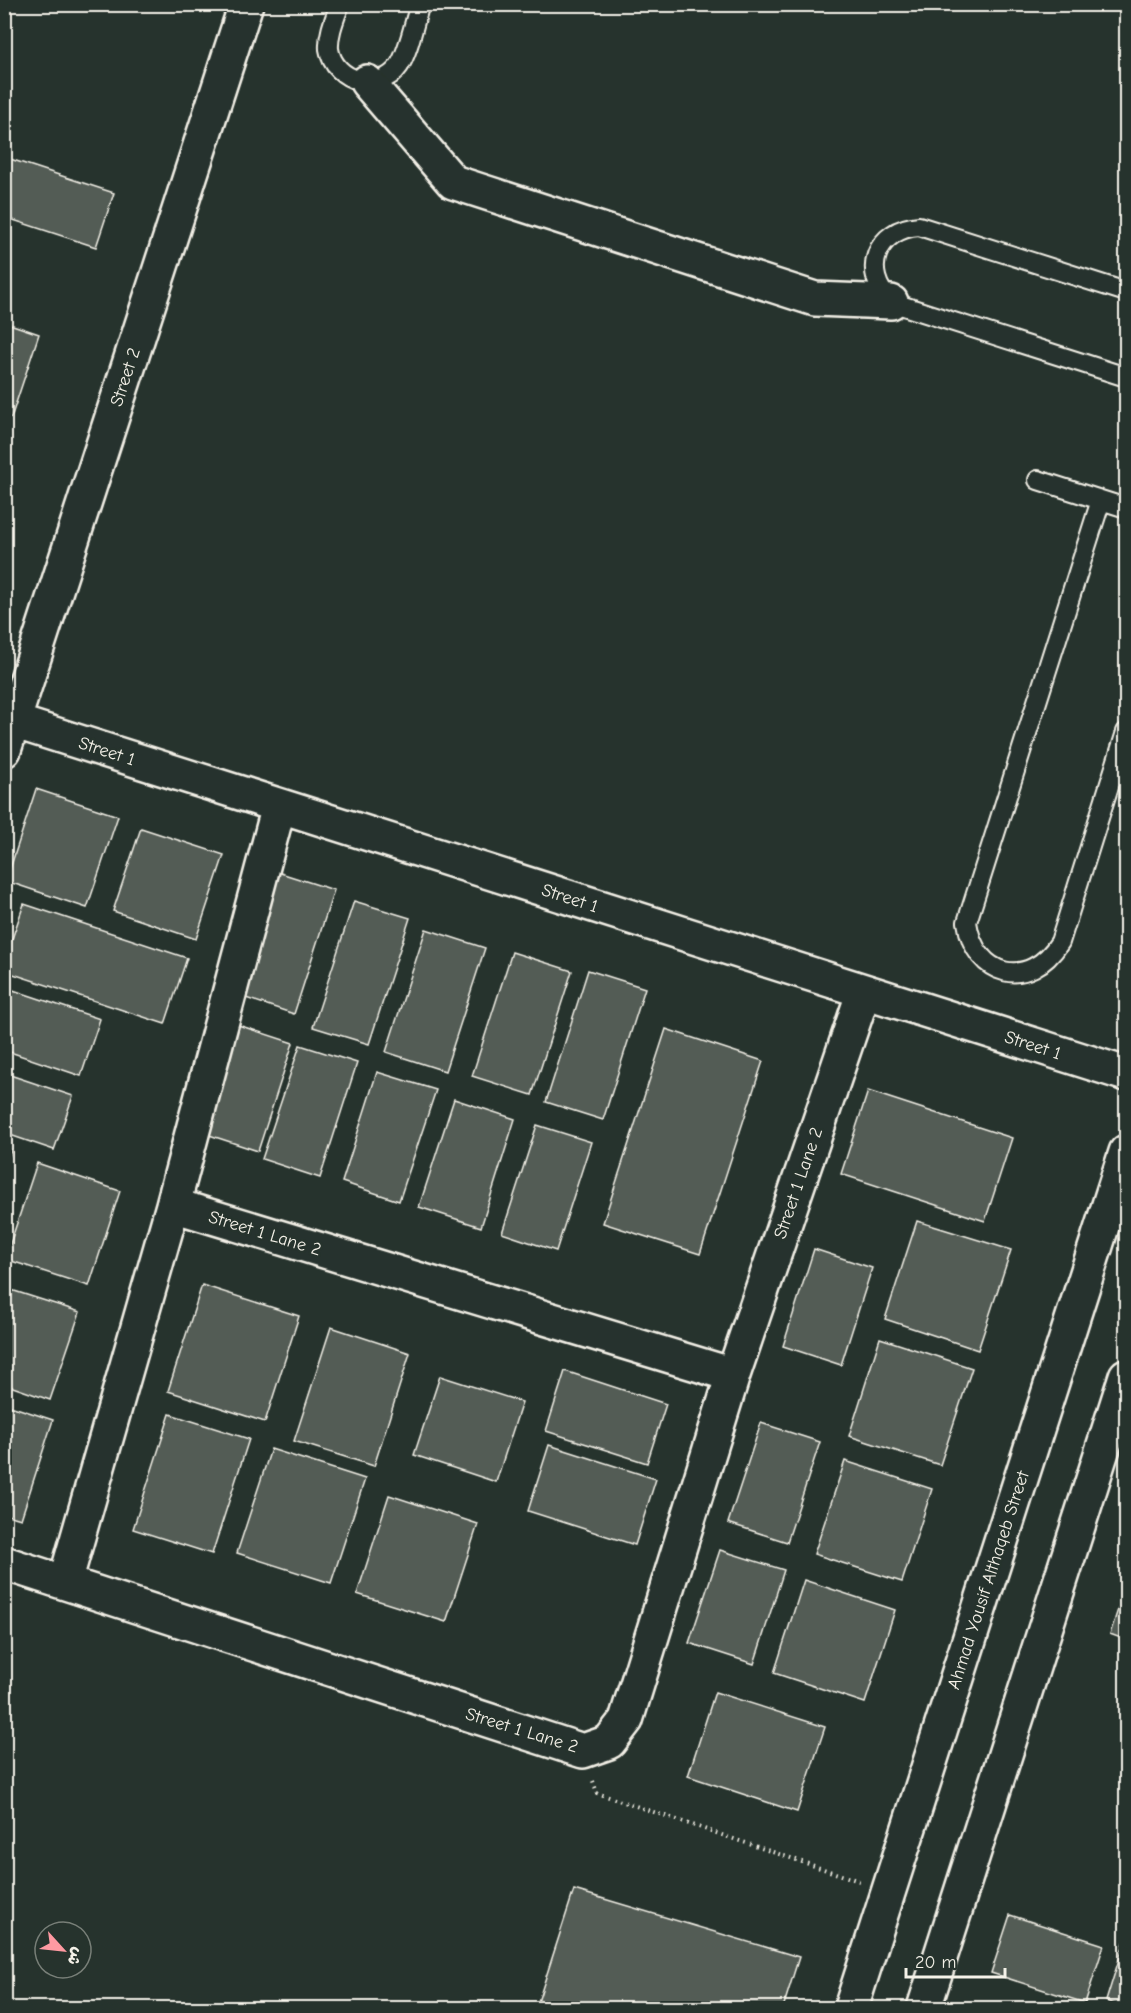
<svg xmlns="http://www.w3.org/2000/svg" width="1131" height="2013" font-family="'Comic Neue','Playpen Sans Arabic',sans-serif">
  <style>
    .building { fill: #525c55; stroke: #f4f1e8; stroke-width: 1.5 }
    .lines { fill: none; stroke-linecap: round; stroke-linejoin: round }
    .lane-casing { stroke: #f4f1e8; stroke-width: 22 }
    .street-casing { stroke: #f4f1e8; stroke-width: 38 }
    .secondary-casing { stroke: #f4f1e8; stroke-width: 38 }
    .path { stroke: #f4f1e8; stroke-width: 4; stroke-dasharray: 1.5 4.5; stroke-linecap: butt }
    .lane { stroke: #26332d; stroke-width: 18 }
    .street { stroke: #26332d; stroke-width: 33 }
    .secondary { stroke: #26332d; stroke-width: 33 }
    .labels { text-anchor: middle; stroke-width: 5; stroke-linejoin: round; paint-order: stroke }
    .street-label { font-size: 18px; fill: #f4f1e8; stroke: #26332d }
  </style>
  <rect width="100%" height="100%" fill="#26332d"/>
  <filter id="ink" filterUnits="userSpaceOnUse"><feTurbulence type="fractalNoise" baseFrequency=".0167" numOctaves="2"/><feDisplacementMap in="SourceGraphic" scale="12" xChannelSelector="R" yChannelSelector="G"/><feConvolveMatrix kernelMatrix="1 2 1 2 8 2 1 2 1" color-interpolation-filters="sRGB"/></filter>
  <g filter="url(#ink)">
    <path class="building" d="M4,157L114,193L96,247L4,217Z
      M4,322L39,334L11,418L4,416Z
      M36,789L118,816L87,908L6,881Z
      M141,828L224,855L196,939L113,911Z
      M271,870L334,890L294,1014L231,993Z
      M354,901L410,918L369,1044L313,1027Z
      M24,904L187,958L165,1024L4,971V962Z
      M426,929L485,948L445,1071L386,1052Z
      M512,952L572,971L532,1095L472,1076Z
      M588,970L645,988L603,1120L546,1102Z
      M4,987L100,1019L81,1076L4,1050Z
      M232,1023L293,1043L258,1151L197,1131Z
      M666,1029L763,1061L700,1254L603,1223Z
      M300,1045L357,1063L320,1178L262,1159Z
      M377,1072L436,1090L399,1201L342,1182Z
      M4,1073L73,1096L54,1150L4,1133Z
      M868,1091L1012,1138L985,1221L841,1174Z
      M454,1099L515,1119L481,1227L419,1207Z
      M537,1125L591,1142L556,1251L502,1233Z
      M4,1148L11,1150L4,1169Z
      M37,1163L120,1191L89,1286L5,1259Z
      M917,1221L1011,1250L978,1350L885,1319Z
      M814,1249L872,1268L841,1365L783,1346Z
      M202,1285L299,1316L265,1422L168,1391Z
      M5,1288L80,1312L50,1400L4,1384Z
      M331,1327L410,1353L374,1466L294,1441Z
      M880,1338L972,1368L940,1465L849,1436Z
      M565,1371L666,1404L647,1463L546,1431Z
      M440,1376L522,1402L496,1482L414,1455Z
      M4,1404L53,1420L21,1519L4,1514Z
      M170,1414L249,1439L212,1554L133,1529Z
      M761,1423L820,1442L787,1542L728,1523Z
      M549,1445L656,1479L635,1545L528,1511Z
      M271,1449L365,1479L331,1583L237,1553Z
      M845,1461L932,1489L902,1582L814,1554Z
      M389,1495L478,1524L446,1622L357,1594Z
      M720,1550L784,1570L754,1664L689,1643Z
      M804,1580L895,1610L865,1703L774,1673Z
      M1126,1585V1640L1110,1634Z
      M715,1692L825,1727L797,1812L688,1776Z
      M574,1890L799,1957L783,2008H536Z
      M1010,1915L1104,1945L1085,2003L991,1973Z
      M1126,1937V2008L1106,2001Z"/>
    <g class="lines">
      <g class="lane-casing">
        <path id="lane" d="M340,4C335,18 328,34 329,49C334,82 380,94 399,66C409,51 414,22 420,4
          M1126,292L919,226C876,229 860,272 891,302L1126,377
          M1038,480L1126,508
          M1101,500L967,922C975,978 1029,991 1060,942L1126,732"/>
      </g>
      <g class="street-casing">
        <path id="street" d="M367,82L453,182L815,299L891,302
          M13,721L1126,1074
          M4,750L246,4
          M173,1205L279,806
          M4,1563L583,1751L609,1742L626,1720L733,1375L864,991
          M65,1582L173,1205L733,1375"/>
      </g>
      <g class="secondary-casing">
        <path id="secondary" d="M851,2008L1126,1152
          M924,2008L1126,1376"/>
      </g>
      <path class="path" d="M593,1781L597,1793L859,1881"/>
      <use href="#lane" class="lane"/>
      <use href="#street" class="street"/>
      <use href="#secondary" class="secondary"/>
    </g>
  </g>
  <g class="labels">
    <g class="street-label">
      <text transform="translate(125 377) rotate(-72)" y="6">Street 2</text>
      <text transform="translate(107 751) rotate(18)" y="6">Street 1</text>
      <text transform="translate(570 898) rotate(18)" y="6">Street 1</text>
      <text transform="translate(1033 1045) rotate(18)" y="6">Street 1</text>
      <text transform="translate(798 1183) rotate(-71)" y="6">Street 1 Lane 2</text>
      <text transform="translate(265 1233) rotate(17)" y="6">Street 1 Lane 2</text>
      <text transform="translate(988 1580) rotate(-72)" y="6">Ahmad Yousif Althaqeb Street</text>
      <text transform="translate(522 1730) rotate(17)" y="6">Street 1 Lane 2</text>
    </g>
  </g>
  <rect width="1131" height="2013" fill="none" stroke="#26332d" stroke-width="24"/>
  <rect x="12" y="12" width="1107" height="1989" fill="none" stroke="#f4f1e8" stroke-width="2" filter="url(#ink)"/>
  <g transform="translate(63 1950) rotate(117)"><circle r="28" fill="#26332d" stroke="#787f78" stroke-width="1.5"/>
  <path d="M0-4.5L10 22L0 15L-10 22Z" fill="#ff9aa2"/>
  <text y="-9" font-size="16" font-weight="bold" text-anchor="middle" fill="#f4f1e8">ش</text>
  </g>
  <path d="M906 1968v9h99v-9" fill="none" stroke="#f4f1e8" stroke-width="3"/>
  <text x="915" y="1968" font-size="18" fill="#f4f1e8" stroke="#26332d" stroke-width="4.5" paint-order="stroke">20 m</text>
</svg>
